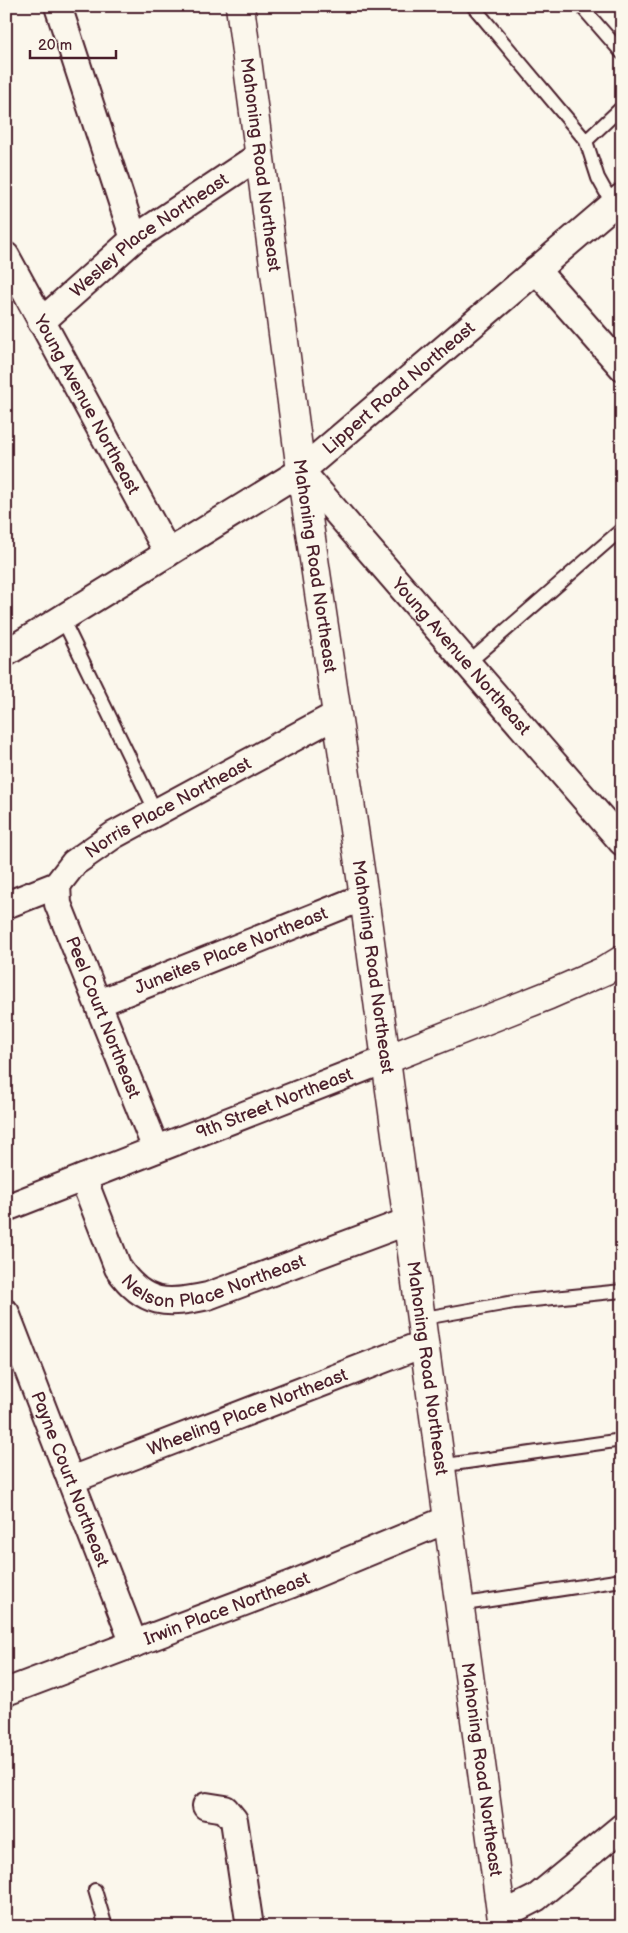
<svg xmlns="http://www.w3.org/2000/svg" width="628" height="1933" font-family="'Balsamiq Sans',sans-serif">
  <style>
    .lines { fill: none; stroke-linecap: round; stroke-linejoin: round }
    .service-casing { stroke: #4a1f2b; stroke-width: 16 }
    .minor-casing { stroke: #4a1f2b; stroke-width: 30 }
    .tertiary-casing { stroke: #4a1f2b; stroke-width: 31 }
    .secondary-casing { stroke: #4a1f2b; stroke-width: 31 }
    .service { stroke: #fbf7ec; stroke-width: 12 }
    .minor { stroke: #fbf7ec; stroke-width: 26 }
    .tertiary { stroke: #fbf7ec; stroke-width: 28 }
    .secondary { stroke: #fbf7ec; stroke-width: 28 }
    .labels { text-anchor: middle; stroke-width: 4; stroke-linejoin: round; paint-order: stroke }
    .street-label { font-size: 18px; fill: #4a1f2b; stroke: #fbf7ec }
  </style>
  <rect width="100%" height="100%" fill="#fbf7ec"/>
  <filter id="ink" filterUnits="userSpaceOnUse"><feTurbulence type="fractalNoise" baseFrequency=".02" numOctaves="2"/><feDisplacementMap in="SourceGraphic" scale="10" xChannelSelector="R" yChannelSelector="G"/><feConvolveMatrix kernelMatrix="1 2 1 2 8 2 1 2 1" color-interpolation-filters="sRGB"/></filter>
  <g filter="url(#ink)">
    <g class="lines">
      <g class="service-casing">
        <path id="service" d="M473,6L586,141L622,107
          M581,6L622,53
          M586,141L598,178L613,205
          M62,618L156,812
          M467,664L622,529
          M419,1319L514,1302L622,1291
          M439,1466L622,1440
          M458,1605L622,1580
          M95,1890L106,1927"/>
      </g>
      <g class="minor-casing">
        <g id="minor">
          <path d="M58,6L134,239"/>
          <path id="s1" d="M6,256L168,553"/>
          <path d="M536,270L622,367"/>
          <path id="s2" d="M41,322L134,239L260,155"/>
          <path id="s3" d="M301,471L622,842"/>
          <path id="s4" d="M6,653L301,471L622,197"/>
          <path id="s5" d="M57,885L58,904L156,1149"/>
          <path id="s6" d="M6,905L57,885L74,863L114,835L336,715"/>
          <path id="s7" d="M99,1003L364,897"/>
          <path id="s8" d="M83,1178L118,1268C144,1306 167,1305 208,1296L406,1222"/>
          <path id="s9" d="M6,1208L385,1060"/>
          <path id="s10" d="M6,1313L134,1644"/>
          <path id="s11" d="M71,1480L423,1344"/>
          <path id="s12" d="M6,1692L292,1584L446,1520"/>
          <path d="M206,1806L225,1809L234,1820L250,1927"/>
          <path d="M501,1916L536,1898L622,1827"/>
        </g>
      </g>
      <g class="tertiary-casing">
        <path id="tertiary" d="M385,1060L549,995L604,971L622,960"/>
      </g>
      <g class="secondary-casing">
        <g id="secondary">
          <path id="s13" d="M240,6L301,471L364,897L503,1927"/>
        </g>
      </g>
      <use href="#service" class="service"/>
      <use href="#minor" class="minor"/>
      <use href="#tertiary" class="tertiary"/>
      <use href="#secondary" class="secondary"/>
    </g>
  </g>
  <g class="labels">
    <g class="street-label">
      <text dy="6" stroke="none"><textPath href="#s13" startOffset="160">Mahoning Road Northeast</textPath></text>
      <text dy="6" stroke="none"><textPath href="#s2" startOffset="139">Wesley Place Northeast</textPath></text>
      <text dy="6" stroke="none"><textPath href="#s4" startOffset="475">Lippert Road Northeast</textPath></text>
      <text dy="6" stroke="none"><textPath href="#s1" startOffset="169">Young Avenue Northeast</textPath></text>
      <text dy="6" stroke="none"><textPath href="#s13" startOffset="565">Mahoning Road Northeast</textPath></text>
      <text dy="6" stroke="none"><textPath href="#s3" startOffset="245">Young Avenue Northeast</textPath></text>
      <text dy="6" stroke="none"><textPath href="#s6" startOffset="192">Norris Place Northeast</textPath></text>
      <text dy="6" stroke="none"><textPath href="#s7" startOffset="142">Juneites Place Northeast</textPath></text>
      <text dy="6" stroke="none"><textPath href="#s13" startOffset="970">Mahoning Road Northeast</textPath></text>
      <text dy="6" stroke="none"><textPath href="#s5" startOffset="141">Peel Court Northeast</textPath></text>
      <text dy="6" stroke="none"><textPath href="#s9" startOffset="288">9th Street Northeast</textPath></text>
      <text dy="6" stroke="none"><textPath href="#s8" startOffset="205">Nelson Place Northeast</textPath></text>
      <text dy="6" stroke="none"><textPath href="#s13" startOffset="1375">Mahoning Road Northeast</textPath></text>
      <text dy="6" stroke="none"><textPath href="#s11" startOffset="189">Wheeling Place Northeast</textPath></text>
      <text dy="6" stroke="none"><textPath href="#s10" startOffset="178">Payne Court Northeast</textPath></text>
      <text dy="6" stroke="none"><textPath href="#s12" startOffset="236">Irwin Place Northeast</textPath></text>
      <text dy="6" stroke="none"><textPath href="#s13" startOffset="1780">Mahoning Road Northeast</textPath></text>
    </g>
  </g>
  <rect width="628" height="1933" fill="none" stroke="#fbf7ec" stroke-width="25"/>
  <rect x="12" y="12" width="603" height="1908" fill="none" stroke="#4a1f2b" stroke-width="2" filter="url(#ink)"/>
  <path d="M30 50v8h86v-8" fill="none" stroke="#4a1f2b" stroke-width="2.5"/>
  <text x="38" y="50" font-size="15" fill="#4a1f2b" stroke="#fbf7ec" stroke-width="4" paint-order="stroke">20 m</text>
</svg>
